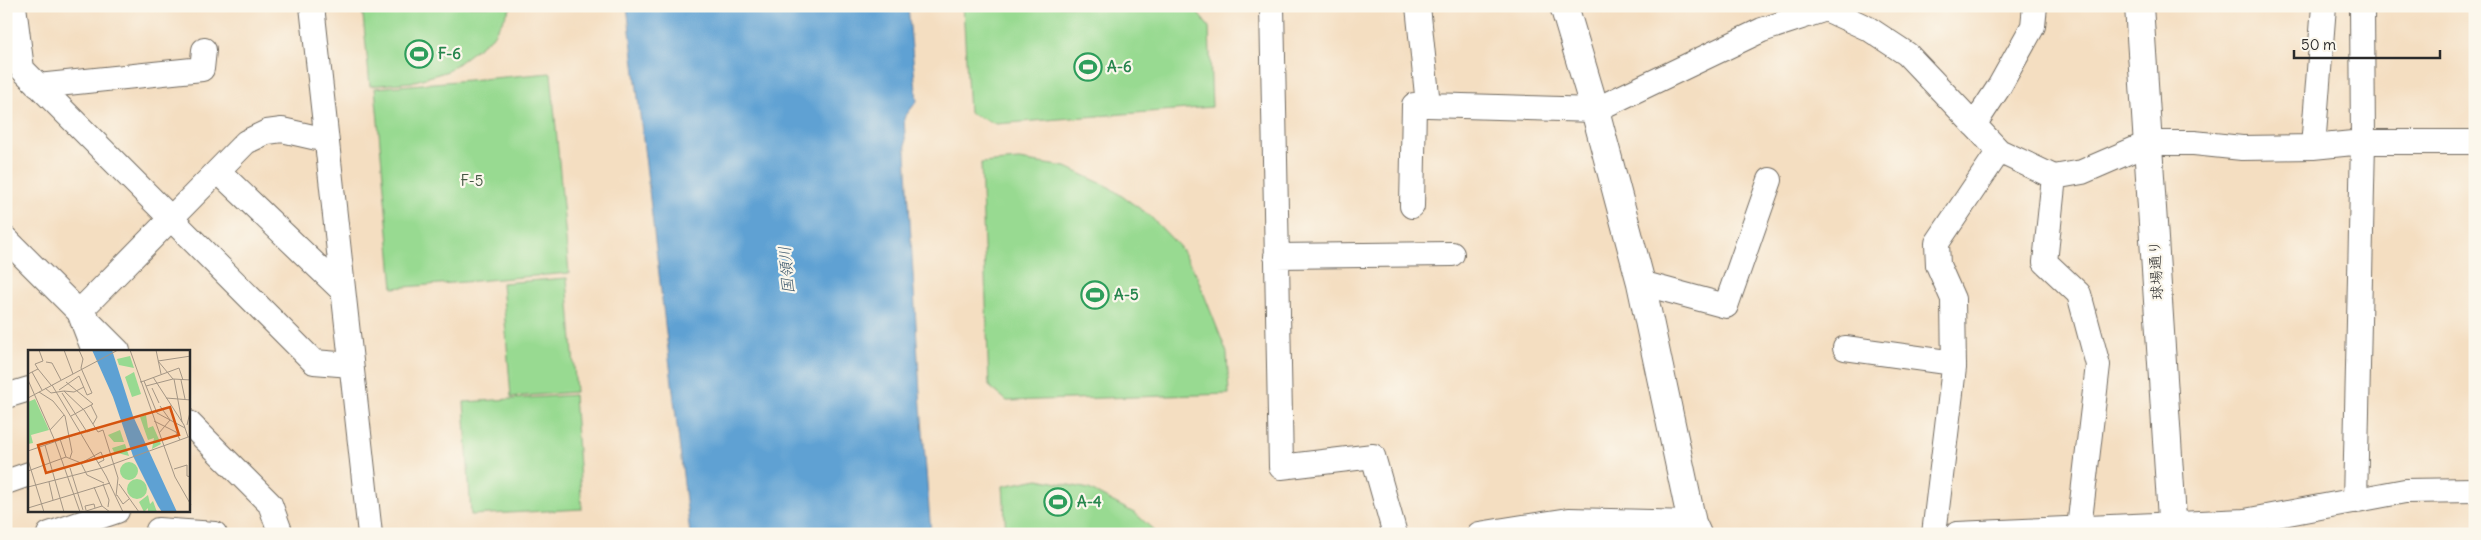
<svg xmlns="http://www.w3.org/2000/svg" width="2481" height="540" font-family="Delius,'Klee One',sans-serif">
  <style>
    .green { fill: #98da91; stroke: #62825e }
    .water { fill: #5ea1d3; stroke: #44667f }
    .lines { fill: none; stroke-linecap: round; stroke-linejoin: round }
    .minor-casing { stroke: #716a60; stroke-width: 26 }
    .tertiary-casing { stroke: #716a60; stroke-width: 30 }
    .minor { stroke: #fff; stroke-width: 24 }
    .tertiary { stroke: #fff; stroke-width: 28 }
    .labels { text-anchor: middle; stroke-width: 4.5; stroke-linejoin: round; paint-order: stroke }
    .leisure-label { font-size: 15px; font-weight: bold; fill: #27864d; stroke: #fbf7ec; text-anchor: start }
    .park-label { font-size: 15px; fill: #465744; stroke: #fbf7ec }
    .street-label { font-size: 15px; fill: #2b2b2b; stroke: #fbf7ec }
    .water-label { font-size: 16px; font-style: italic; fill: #3f5a6e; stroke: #fbf7ec }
    .inset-road { fill: none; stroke: #a49685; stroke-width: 1 }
    .view { fill: #d5540f; fill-opacity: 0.15; stroke: #d5540f; stroke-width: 2.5 }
    .inset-edge { fill: none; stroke: #2b2b2b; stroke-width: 2.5 }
  </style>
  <rect width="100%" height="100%" fill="#fbf7ec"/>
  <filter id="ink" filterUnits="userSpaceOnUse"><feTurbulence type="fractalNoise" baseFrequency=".02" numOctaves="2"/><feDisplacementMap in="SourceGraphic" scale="10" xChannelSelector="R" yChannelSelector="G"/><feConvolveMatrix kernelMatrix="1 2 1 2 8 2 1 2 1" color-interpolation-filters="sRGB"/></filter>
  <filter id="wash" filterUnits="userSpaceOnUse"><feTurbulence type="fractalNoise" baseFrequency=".0096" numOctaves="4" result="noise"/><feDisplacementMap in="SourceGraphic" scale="20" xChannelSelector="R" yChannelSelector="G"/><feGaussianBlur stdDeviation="1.12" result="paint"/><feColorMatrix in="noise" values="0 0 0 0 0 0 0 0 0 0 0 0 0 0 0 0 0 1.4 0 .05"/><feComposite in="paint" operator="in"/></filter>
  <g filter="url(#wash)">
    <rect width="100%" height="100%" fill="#f4dec1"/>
    <path class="green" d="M362,6H512L492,37L448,71L412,82L370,86Z
      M963,6H1192L1209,27L1212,107L996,124L969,113Z
      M551,73L569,273L393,288L375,88Z
      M1019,160L1066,167L1109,187L1149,215L1179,246L1196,274L1227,353L1229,394L1007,401L989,386L981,163Z
      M567,278L576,392L511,397L502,283Z
      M574,395L582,509L471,515L464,402Z
      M1038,479L1089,489L1136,514L1158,534H1006L1003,486Z"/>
    <path class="water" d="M627,6H908L917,101L904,118L920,393L931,534H690Z"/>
  </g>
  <g filter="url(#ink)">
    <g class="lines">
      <g class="minor-casing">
        <path id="minor" d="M14,6L22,69L314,362L351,365
          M312,6L370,534
          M1272,6L1281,467L1373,456L1395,534
          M1418,6L1428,105L1595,110L1762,30L1826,9L1869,29L1907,54L1999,151L2054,177L2082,172L2149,143H2194L2242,148L2313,147L2363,142H2475
          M38,86L202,69L204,50
          M1974,125L1999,87L2033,26L2035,6
          M2313,147L2324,6
          M218,171L343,291
          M2054,177L2045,262L2079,294L2098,365L2079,528
          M1412,206L1414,105H1428
          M6,239L118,351
          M1276,256L1452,254
          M1641,283L1726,306L1770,180
          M1845,348L1954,363
          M94,351L79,312L246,142L267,132L282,130L326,140
          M6,396L29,389
          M189,423L270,504L281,534
          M6,482L29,474
          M2355,501L2363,142L2362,6
          M1569,520L1692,523
          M158,530L215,534
          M49,534L117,511
          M1479,534L1569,520L1574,534
          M1934,534L1954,368L1953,299L1938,265L1937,243L1999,151
          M1957,534L2245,521L2405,491L2475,490"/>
      </g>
      <g class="tertiary-casing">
        <path id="tertiary" d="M1564,6L1595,110L1641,283L1692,523L1697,534
          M2139,6L2173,534"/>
      </g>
      <use href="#minor" class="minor"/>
      <use href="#tertiary" class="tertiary"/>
    </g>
  </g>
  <defs>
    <g id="stadium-ring" transform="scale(1.4375)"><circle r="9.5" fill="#fbf7ec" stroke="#2e9e5b" stroke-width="1.5"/><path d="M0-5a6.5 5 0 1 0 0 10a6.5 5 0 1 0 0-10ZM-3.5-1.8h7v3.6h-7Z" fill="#2e9e5b"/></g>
  </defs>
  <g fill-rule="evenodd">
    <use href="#stadium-ring" x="419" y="54"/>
    <use href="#stadium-ring" x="1088" y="67"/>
    <use href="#stadium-ring" x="1095" y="295"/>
    <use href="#stadium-ring" x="1058" y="502"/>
  </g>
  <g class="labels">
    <g class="leisure-label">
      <text x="438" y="59">F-6</text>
      <text x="1107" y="72">A-6</text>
      <text x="1114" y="300">A-5</text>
      <text x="1077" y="507">A-4</text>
    </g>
    <g class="park-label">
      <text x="472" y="186">F-5</text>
    </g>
    <g class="street-label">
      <text transform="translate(2156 270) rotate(-93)" y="5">球場通り</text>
    </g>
    <g class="water-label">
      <text transform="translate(786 270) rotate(-95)" y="6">国領川</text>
    </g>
  </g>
  <g transform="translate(28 350)">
    <rect width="162" height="162" fill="#f4dec1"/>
    <path d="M102,6L106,18L91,15L89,9ZM106,22L113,44L104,47L97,27ZM7,49L21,80L3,85L5,93L0,94V52ZM118,65L120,78L125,76L133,94L124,99L126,88L120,90L112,67ZM92,80L96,92H86L80,85ZM97,94L101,106L86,102L84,98ZM92 121a9 9 0 1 1 18 0a9 9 0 1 1-18 0ZM99 139a10 10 0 1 1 20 0a10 10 0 1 1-20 0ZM120,145L122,154L125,151L129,162H120V158L116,162L111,152Z" fill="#98da91"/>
    <path d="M64,0H84L105,66L149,162H134L130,156L105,106L85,47Z" fill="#5ea1d3"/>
    <path class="inset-road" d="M36,0L45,24M102,0L147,127L163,155M128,0L133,24M130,11L145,29L163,30M130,11L163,6M18,12L24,13L33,30M10,19L7,14L15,11L11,0M4,22L14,40M0,24L10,19L23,35M125,27L156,75L160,87M146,29L154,72M0,30L27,91L52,162M153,30L157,49M116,31L151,18L155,30M38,32L65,54L43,66M112,32L116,31L129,63L157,78M24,35L78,126L95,162M118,36L145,29M17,38L23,43L36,41L56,60L70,82L75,80L90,128L88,146M124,38L131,53M31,40L51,26L59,45L64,43L53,18L55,9L51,0M36,41L46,42L56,37M11,42L25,51L37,66L44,102L42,108M34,43L59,82L68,78M0,48L90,0M138,48L163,50M63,55L69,67L65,74M126,71L148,82L152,90M159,75L163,58M22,80L36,65M131,83L142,70L132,56M32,89L38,107M17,95L36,162M0,101L52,83M0,110L16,162M53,113L59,125L76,133M42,118L55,160M146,119L159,115V126L163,127M0,121L38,107L53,113L73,102L76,110L70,113M21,132L25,150M75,134L81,150L80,157M91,134L111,162M0,137L74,118L163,86M66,137L74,156L82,162M89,145L95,154L101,149M0,158L82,133M58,160L57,156L66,154L67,158M55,162L74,156"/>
    <path class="view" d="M142,57L151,85L18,123L10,95Z"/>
    <rect width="162" height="162" class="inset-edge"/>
  </g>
  <rect width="2481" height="540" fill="none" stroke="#fbf7ec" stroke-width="25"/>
  <path d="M2294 50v8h146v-8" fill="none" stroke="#2b2b2b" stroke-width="2.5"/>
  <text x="2301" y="50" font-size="15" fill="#2b2b2b" stroke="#fbf7ec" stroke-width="4" paint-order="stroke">50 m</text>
</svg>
